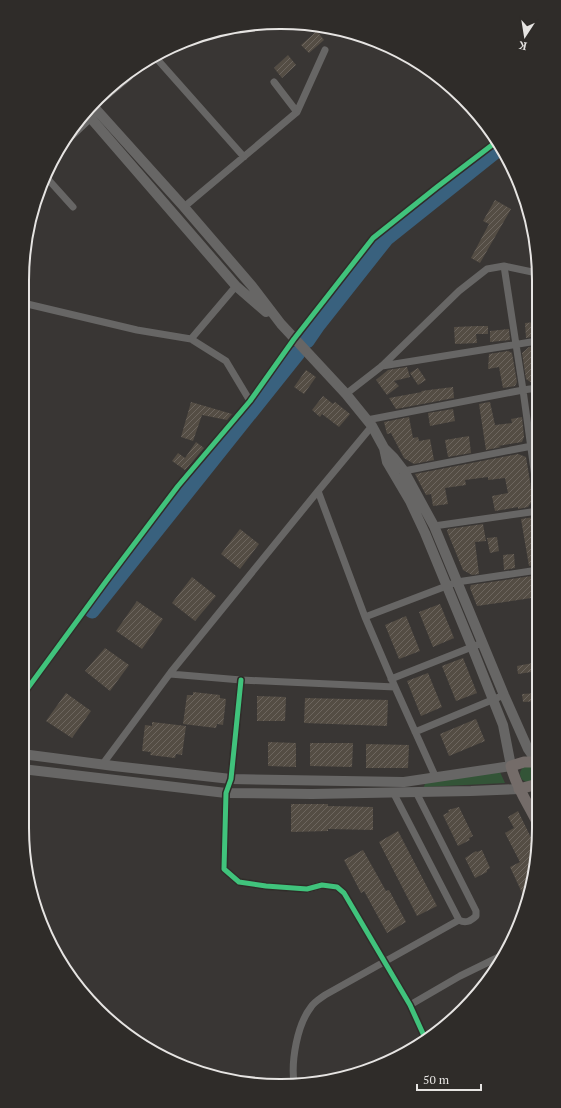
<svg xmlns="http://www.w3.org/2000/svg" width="561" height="1108" font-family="'PT Serif',serif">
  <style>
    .grass { fill: #335437 }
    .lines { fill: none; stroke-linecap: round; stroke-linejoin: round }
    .river { stroke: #39617e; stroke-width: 15 }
    .building { fill: url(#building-hatch) }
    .street { stroke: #676665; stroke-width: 7 }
    .secondary { stroke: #676665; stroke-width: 10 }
    .primary { stroke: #746c69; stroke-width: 11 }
    .cycleway-casing { stroke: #2f2c29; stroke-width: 8 }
    .cycleway { stroke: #40c37c; stroke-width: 5 }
    .rim { fill: none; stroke: #e6e4e2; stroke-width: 2 }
  </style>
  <defs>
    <pattern id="building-hatch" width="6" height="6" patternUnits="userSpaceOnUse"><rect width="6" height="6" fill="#544d44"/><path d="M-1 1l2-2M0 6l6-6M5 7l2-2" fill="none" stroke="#6d665f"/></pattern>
  </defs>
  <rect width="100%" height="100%" fill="#393634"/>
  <path class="grass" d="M520 774a8 8 0 1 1 16 0a8 8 0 1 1-16 0Z
    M500,772L505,783L424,787L425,783Z"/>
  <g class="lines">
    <path class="river" d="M307,341L318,325L386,239L500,148
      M92,611L298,353"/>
  </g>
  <path class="building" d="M317,31L324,40L309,53L301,45Z
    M288,55L296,65L282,78L274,68Z
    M495,200L511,209L480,263L471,258L489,224L483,221Z
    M537,322V336L526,338L525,323Z
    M478,326H488V334H476L477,343L455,344L454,327Z
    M509,329L510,340L490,342V331Z
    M537,346V382L532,383L526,379L522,353L529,347Z
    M508,351L512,353L517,382L515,386L503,388L499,367L488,369L489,354Z
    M407,367L410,377L394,381L399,386L387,395L376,380L388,370Z
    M418,368L426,380L418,385L410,373Z
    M306,370L316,377L304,394L294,387Z
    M453,387L454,398L396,409L389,398L422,392L421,391Z
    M323,396L333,404L335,402L350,414L339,427L322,414L320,417L312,410Z
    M191,402L232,414L227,420L202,415L193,441L181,437Z
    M489,402H490L495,425L512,423L511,419L522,417L524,437L522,442L498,446L501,447L486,450L479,404Z
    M453,409L455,421L430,426L428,413Z
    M409,417L413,438L418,437L419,441L430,439L434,460L414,464L404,458L391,433L387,434L384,422Z
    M469,436L471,453L448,457L445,440Z
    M196,442L204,448L185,470L172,461L178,453L185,458Z
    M518,454L526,457L533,500L528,507L518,509V507L495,511L492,496L508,493L505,478L488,480V477L465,480L466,485L445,488L448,504L433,506L431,494L426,495L415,474Z
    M534,517L537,540H538V565L529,566L521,519Z
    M483,524L486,541L475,542L479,574L472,575L463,570L447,531L448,529Z
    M240,529L259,544L240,569L221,554Z
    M497,537L499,551L490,553L487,538Z
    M514,554L515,568L504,570L503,555Z
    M538,575V597L477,606L470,588L471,585Z
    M192,577L216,596L195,621L172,603Z
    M137,601L163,619L142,649L116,631Z
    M440,604L454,638L433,647L419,612Z
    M406,616L420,651L399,659L385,625Z
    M105,648L129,665L110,691L85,671Z
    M463,658L477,693L456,701L442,666Z
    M538,662V671L518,674L517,666Z
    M428,673L442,707L421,716L407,681Z
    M193,692L220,695V698L226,699L223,725L217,724L216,728L183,724L187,695H193Z
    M66,693L91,711L72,738L46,721Z
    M538,693V701L523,702L522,694Z
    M257,696L286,697L285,721H257Z
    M305,698L388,700L387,726L304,723Z
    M476,719L485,741L449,756L440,734Z
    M152,722L186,726L182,755L176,754L175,758L150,755L151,752L142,751L145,725L152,726Z
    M268,742L296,743V767L268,766Z
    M310,743H353L352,767L310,766Z
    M366,744L409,745L408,768H366Z
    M291,804H328V806L373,807V830L328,829V831L291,832Z
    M459,807L473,836L469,838L470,840L458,846L443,815L449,812L448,810Z
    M518,811L537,850L524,897L510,867L520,862L505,833L514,828L508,817Z
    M398,831L437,906L417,916L379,842Z
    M363,850L386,891L389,890L406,922L387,933L364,891L361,893L344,860Z
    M482,850L490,868L487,870V872L475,878L465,858L476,851L477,852Z"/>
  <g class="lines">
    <path class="street" d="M157,59L244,157
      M297,112L325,50
      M73,135L91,118
      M46,177L73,207
      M184,207L297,112L274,82
      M504,266L523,390L537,492
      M23,303L137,330L191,339L226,361L250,401
      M191,339L236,286
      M382,366L537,341
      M346,394L382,366L459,291L487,269L504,266L537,273
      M367,420L523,390L537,388
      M404,471L537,445
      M318,491L365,617L395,687L436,778
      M434,526L538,511
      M365,617L457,582L538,570
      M170,674L241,680L395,687
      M391,679L482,643
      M241,680L231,779L226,793L224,869L239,882L266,886L307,889L322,885L337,887L344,893L410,1005L425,1038
      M22,696L107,580L178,486L250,401L294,339L373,238L437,187L496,142
      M415,732L504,695
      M102,765L171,672L318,491L372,426
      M393,792L459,920C466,924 471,921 476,916V911L416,792
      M410,1005L460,976L503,955
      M294,1083C291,1061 297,1025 311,1007C314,1002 321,998 325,995L459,920"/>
    <path class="secondary" d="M98,101L128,76
      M88,115L236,286L266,312
      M384,448L394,458L404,471L434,526L504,695L528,749L537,762
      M22,754L114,766L231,779L404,782L511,766L503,725L472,647L425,533L410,501L387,462L384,448L372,426L346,394L281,324L252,286L184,207L94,107
      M22,769L226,793L312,794L471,791L519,789"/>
    <path class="primary" d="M538,762H524L511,766C516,787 529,805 538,824
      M519,789L538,784"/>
    <g class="cycleway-casing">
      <path id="cycleway" d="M241,680L231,779L226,793L224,869L239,882L266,886L307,889L322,885L337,887L344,893L410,1005L425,1038
        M22,696L107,580L178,486L250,401L294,339L373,238L437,187L496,142"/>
    </g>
    <use href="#cycleway" class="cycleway"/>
  </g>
  <path d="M0 0H561V1108H0ZM280 29H281A251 251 0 0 1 532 280V828A251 251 0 0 1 281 1079H280A251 251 0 0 1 29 828V280A251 251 0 0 1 280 29Z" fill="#2f2c29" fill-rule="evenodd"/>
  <path class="rim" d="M280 29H281A251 251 0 0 1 532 280V828A251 251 0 0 1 281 1079H280A251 251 0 0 1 29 828V280A251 251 0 0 1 280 29Z"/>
  <g transform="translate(525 36) rotate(192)" stroke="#2f2c29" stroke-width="3" paint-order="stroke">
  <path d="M0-3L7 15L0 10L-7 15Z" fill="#e6e4e2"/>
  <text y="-6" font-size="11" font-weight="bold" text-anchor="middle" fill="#e6e4e2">K</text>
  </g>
  <path d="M417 1084v6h64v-6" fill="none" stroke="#e6e4e2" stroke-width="2"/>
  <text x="423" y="1084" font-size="12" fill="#e6e4e2" stroke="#2f2c29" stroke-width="3" paint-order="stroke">50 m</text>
</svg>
